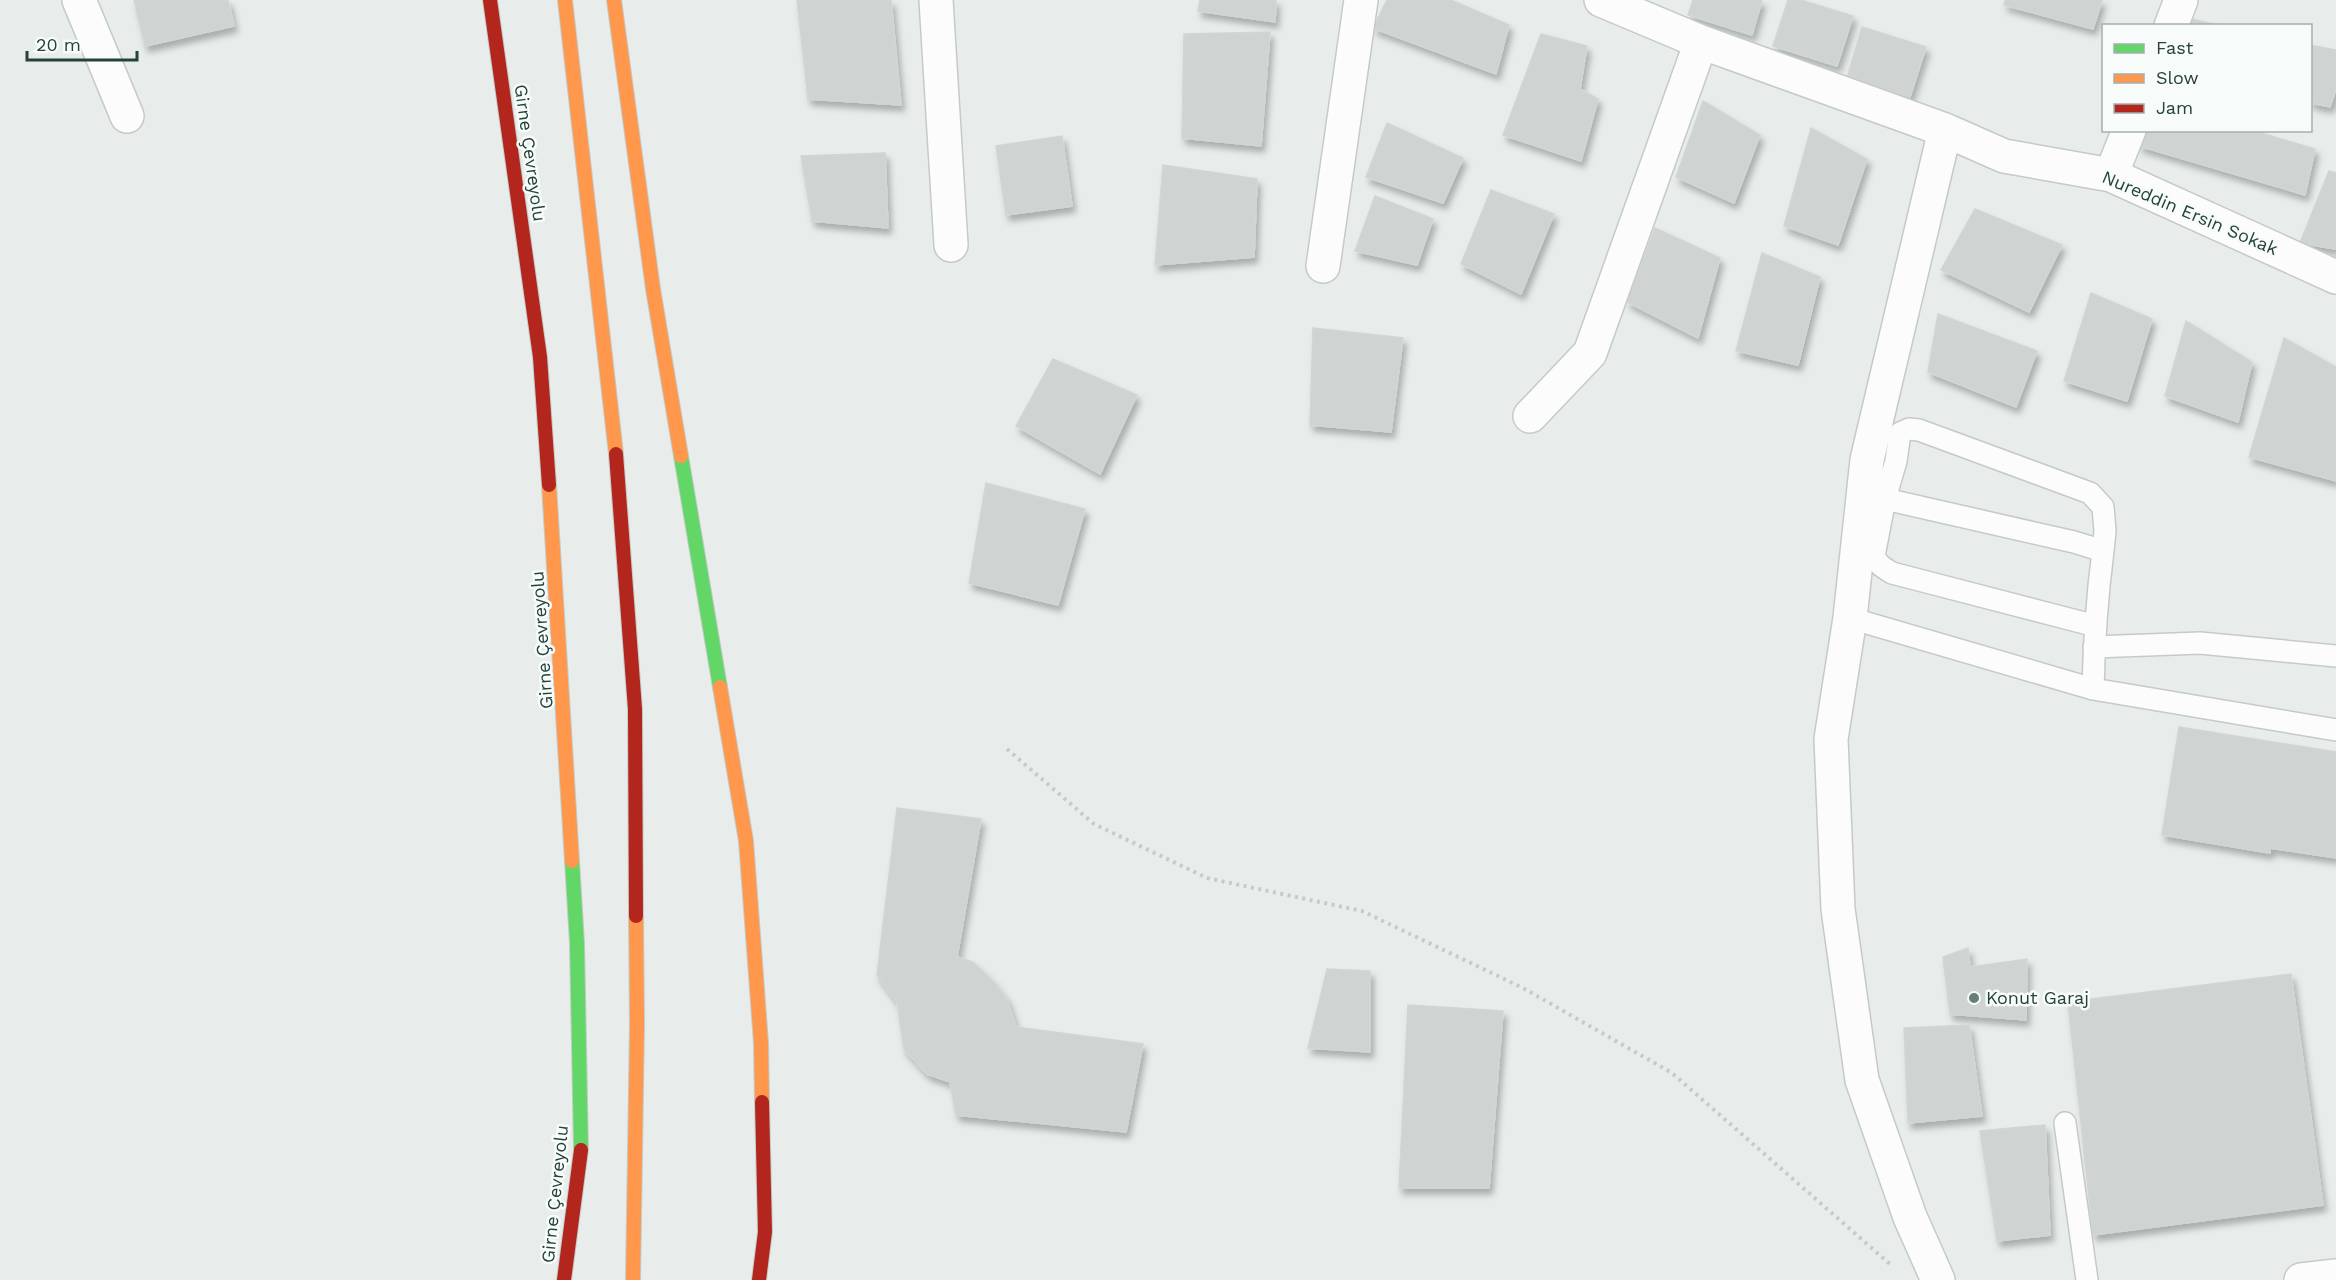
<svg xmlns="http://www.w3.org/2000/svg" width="2336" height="1280" font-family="'Work Sans',sans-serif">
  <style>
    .building { fill: #cfd4d2; stroke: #d1d6d4; stroke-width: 1.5; filter: url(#shadow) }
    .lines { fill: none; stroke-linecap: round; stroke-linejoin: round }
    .lane-casing { stroke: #c5cac8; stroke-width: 24 }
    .street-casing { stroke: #c5cac8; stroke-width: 36 }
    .fast-casing { stroke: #c3cbc8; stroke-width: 16 }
    .slow-casing { stroke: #c3cbc8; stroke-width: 16 }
    .jam-casing { stroke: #c3cbc8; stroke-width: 16 }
    .path { stroke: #c3ccca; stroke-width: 4; stroke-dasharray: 3 4.5; stroke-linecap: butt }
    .lane { stroke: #fcfcfc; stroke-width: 21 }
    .street { stroke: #fcfcfc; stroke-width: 33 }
    .fast { stroke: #63d668; stroke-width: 14 }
    .slow { stroke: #ff974d; stroke-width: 14 }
    .jam { stroke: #b3261e; stroke-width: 14 }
    .poi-dot { fill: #697e78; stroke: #f7fbf9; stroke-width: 2 }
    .labels { text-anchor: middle; stroke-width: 5; stroke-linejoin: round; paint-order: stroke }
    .street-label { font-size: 18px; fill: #24423a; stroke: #f7fbf9 }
    .poi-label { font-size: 18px; fill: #24423a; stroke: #f7fbf9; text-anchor: start }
  </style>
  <defs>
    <filter id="shadow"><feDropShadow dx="3.5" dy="6" stdDeviation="3" flood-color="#0004"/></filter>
  </defs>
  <rect width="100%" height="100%" fill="#e8edeb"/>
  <path class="building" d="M134,0H228L234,26L145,46Z
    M797,0H891L901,105L808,99Z
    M1200,0H1276L1275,22L1198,11Z
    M1387,0H1451L1509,25L1496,74L1373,28Z
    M1693,0H1762L1752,35L1688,15Z
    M1788,0H1801L1853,16L1837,66L1773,46Z
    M2005,0H2102L2093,29L2004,5Z
    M2187,18L2222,26H2185Z
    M1862,27L1926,47L1910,97L1847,78Z
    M1270,32L1261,146L1182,138L1184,34Z
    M1541,34L1587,46L1580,89L1598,99L1581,161L1503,135Z
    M2310,45L2336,50V89L2330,107L2310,103Z
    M1703,101L1760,135L1734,203L1676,177Z
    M1387,123L1463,158L1443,203L1366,177Z
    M1811,128L1867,159L1838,245L1784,226Z
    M2145,130H2251L2315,149L2305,195L2139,146Z
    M1062,136L1072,206L1006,215L996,146Z
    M885,153L888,228L812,221L801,156Z
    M1163,165L1257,179L1254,257L1155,265Z
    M2329,171L2336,173V249L2300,243Z
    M1491,190L1554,214L1521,294L1461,264Z
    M1375,196L1433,219L1417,265L1355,251Z
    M1975,209L2062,245L2029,312L1941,270Z
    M1655,228L1720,258L1698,338L1627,302Z
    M1762,253L1820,277L1798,365L1736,351Z
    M2091,293L2152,319L2127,401L2064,381Z
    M1938,314L2037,351L2016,407L1928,372Z
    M2186,321L2252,362L2238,422L2165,396Z
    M1313,328L1403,338L1391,432L1310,425Z
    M2284,338L2336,367V481L2249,457Z
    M1053,359L1137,395L1100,474L1016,426Z
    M986,483L1085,509L1058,605L969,583Z
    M2179,727L2336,752V858L2270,848V853L2162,835Z
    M897,808L981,819L957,957L973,962L992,980L1007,999L1016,1027L1143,1044L1126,1132L956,1115L950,1082L927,1074L904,1049L897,1002L877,975Z
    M1968,948L1970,967L2027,959L2026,1020L1950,1014L1943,957Z
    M1327,969L1370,971V1052L1308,1048Z
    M2291,974L2323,1205L2093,1235L2068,1002Z
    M1408,1005L1503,1011L1489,1188H1399Z
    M1969,1025L1982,1116L1908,1123L1904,1028Z
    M2045,1125L2050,1235L1997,1241L1980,1131Z"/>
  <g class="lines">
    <g class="lane-casing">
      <path id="lane" d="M1885,499L1896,461L1900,433L1909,429L1919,430L2090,493L2103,507L2105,531L2103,551
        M1850,618L2093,689L2336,730
        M2094,647L2200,643L2336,656
        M2093,689C2094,643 2097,597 2103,551L2074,542L1885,499L1874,556C1878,565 1884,568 1892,573L2096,626
        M2065,1123L2087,1280"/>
    </g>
    <g class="street-casing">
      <path id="street" d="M79,0L127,116
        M936,0L951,245
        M1601,0L1701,42L1945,130L2004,156L2111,175L2336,277
        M2171,26L2181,0
        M2111,175L2129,130
        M1323,266L1361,0
        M1530,416L1590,353L1701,42
        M1938,1280L1910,1217L1862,1080L1838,909L1831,739L1850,618L1867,460L1945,130
        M2301,1280L2336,1276"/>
    </g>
    <g class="fast-casing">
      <path id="fast" d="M681,456L720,687
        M572,861L577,943L581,1150"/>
    </g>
    <g class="slow-casing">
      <path id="slow" d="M565,0L616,454
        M614,0L653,289L681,456
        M549,485L572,861
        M720,687L746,841L761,1043L762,1102
        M633,1280L637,1024L636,916"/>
    </g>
    <g class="jam-casing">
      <path id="jam" d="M490,0L540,357L549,485
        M616,454L635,709L636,916
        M564,1280L581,1150
        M759,1280L765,1232L762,1102"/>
    </g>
    <path class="path" d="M1007,749L1094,824L1207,878L1362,911L1523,988L1672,1073L1891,1265"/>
    <use href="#lane" class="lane"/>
    <use href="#street" class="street"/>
    <use href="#fast" class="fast"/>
    <use href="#slow" class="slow"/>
    <use href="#jam" class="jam"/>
  </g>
  <circle class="poi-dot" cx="1974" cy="998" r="6"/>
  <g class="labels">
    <g class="street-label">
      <text transform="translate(530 153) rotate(82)" y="6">Girne Çevreyolu</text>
      <text transform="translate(2190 213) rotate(23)" y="6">Nureddin Ersin Sokak</text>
      <text transform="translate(542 640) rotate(-94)" y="6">Girne Çevreyolu</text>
      <text transform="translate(555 1194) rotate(-84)" y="6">Girne Çevreyolu</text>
    </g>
    <g class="poi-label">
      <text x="1986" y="1004">Konut Garaj</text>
    </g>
  </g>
  <rect x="2102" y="24" width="210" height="108" fill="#f7fbf9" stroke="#a3b1ad" stroke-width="1.5"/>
  <rect x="2114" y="44" width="30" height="9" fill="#63d668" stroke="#a3b1ad" stroke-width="1.5"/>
  <text x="2156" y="54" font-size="18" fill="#24423a">Fast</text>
  <rect x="2114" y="74" width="30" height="9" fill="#ff974d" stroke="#a3b1ad" stroke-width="1.5"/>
  <text x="2156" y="84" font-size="18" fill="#24423a">Slow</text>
  <rect x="2114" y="104" width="30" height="9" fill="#b3261e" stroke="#a3b1ad" stroke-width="1.5"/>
  <text x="2156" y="114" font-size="18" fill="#24423a">Jam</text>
  <path d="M27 51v9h110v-9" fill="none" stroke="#24423a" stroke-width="3"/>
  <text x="36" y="51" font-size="18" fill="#24423a" stroke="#f7fbf9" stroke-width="4.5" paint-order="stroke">20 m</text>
</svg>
